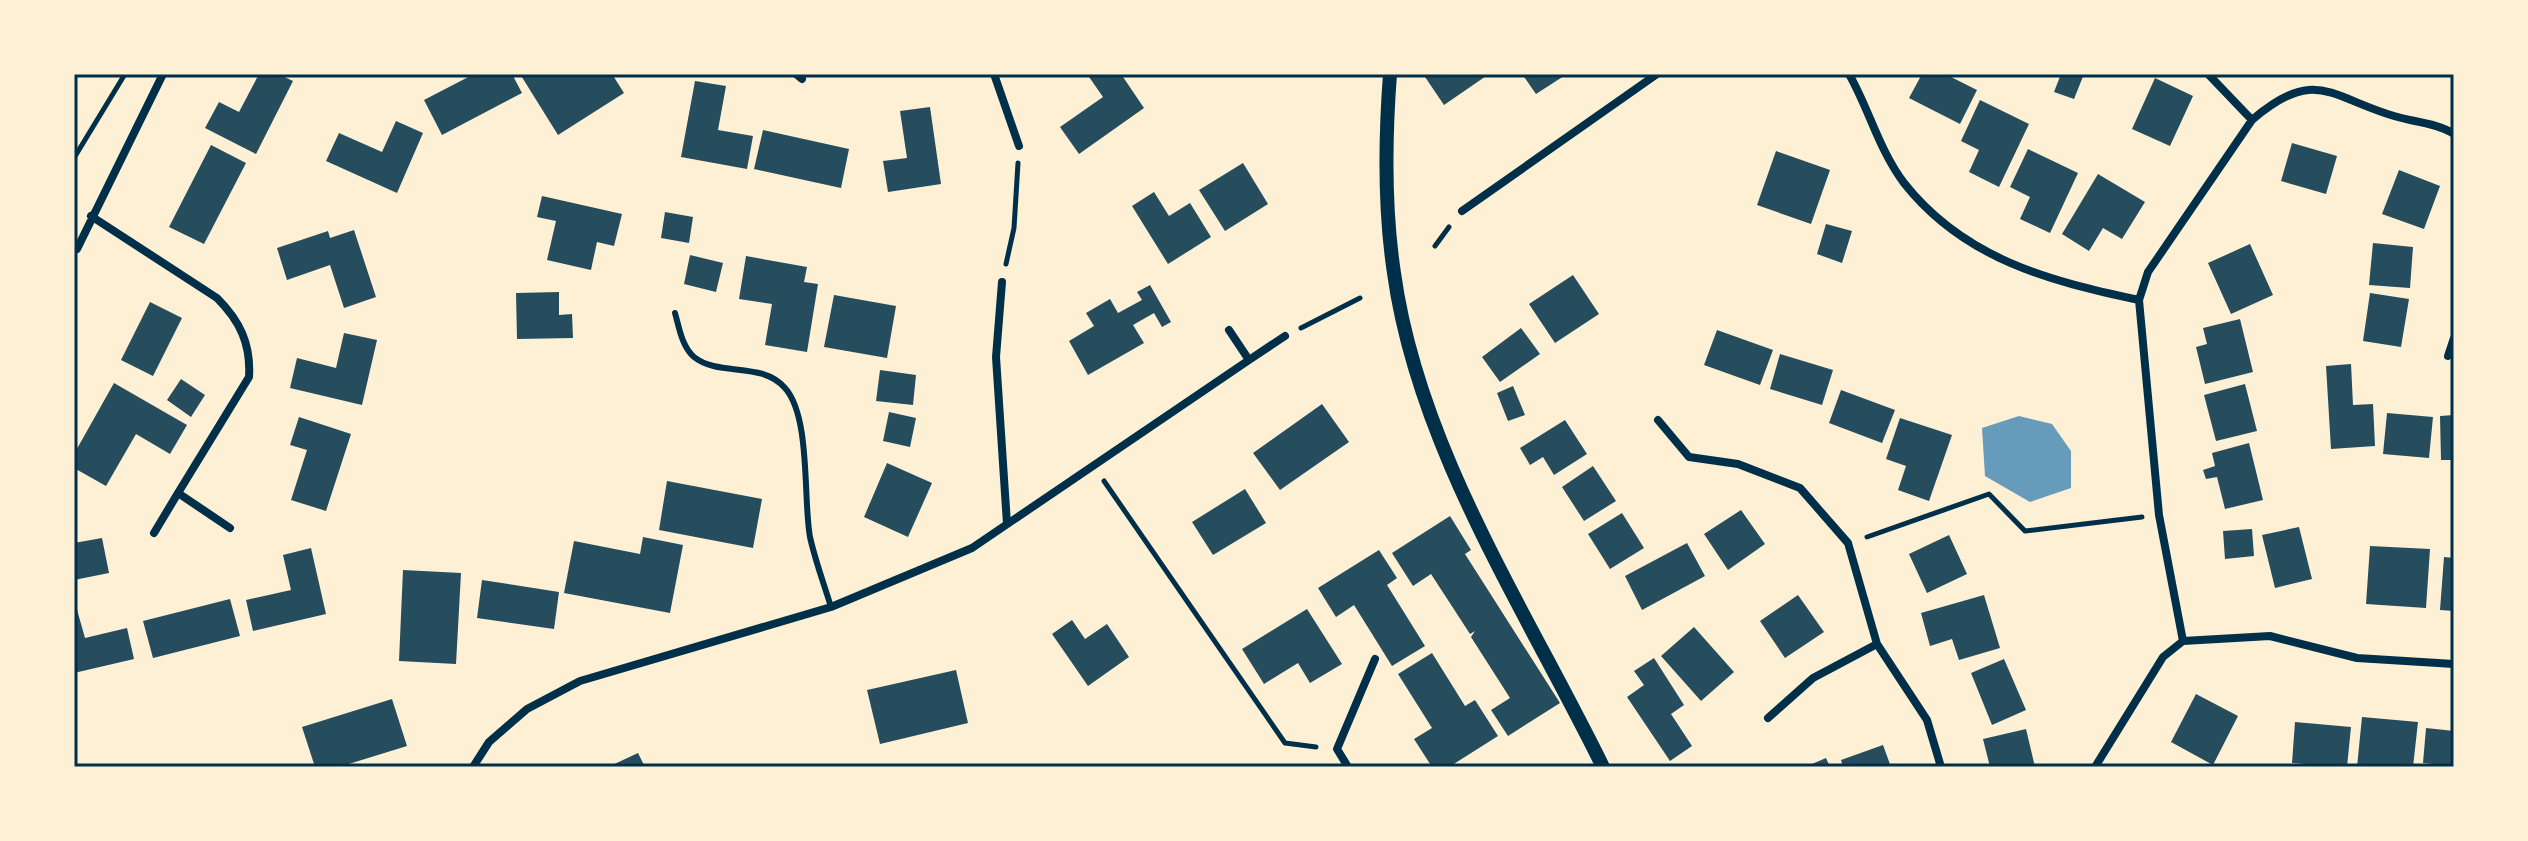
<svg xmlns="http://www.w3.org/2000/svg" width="2528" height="841" font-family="Inter,sans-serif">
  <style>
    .water { fill: #669bbc }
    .building { fill: #264d5e }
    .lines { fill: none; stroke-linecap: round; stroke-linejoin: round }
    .path { stroke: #003049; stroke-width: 5 }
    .service { stroke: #003049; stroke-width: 6 }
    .minor { stroke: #003049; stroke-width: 8 }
    .tertiary { stroke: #003049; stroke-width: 14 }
    .neatline { fill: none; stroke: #003049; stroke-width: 3 }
  </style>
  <rect width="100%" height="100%" fill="#fdf0d5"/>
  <path class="water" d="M2019,416L2052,424L2071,451V488L2030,502L1985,476L1982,428Z"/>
  <path class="building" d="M259,74H278L293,81L256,154L205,128L219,102L239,112Z
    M474,74H512L522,93L442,135L424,100Z
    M520,74H612L624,93L558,135Z
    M1087,74H1121L1144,108L1079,154L1060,127L1103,97Z
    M1423,74H1489L1444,105Z
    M1522,74H1567L1536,94Z
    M1922,74H1945L1977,90L1960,124L1909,98Z
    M2061,74H2084L2074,99L2054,92Z
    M2155,78L2193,96L2170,146L2132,129Z
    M695,81L726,86L718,130L753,136L747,169L681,157Z
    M1980,100L2029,124L1999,187L1969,172L1979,150L1961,141Z
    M930,107L941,184L888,192L883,161L907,158L900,111Z
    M396,121L423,133L397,193L326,161L339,133L382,152Z
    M763,130L849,149L841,188L754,169Z
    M2292,143L2337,156L2326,194L2281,181Z
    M211,145L246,163L204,244L169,227Z
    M2028,149L2078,173L2050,233L2020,219L2030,197L2010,187Z
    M1776,151L1830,170L1811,224L1757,205Z
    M1243,163L1268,204L1225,231L1199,190Z
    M2399,170L2440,186L2424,229L2382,214Z
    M2098,174L2145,202L2122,239L2103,228L2089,251L2062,234Z
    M1154,192L1169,216L1190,203L1211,237L1168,264L1132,206Z
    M542,196L622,214L614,246L597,242L591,270L547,260L556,221L537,217Z
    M665,212L693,217L689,243L661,238Z
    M1826,224L1852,231L1842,263L1817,254Z
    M354,230L376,297L344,308L330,265L287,280L277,248L328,231L330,238Z
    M2373,243L2413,247L2410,288L2369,285Z
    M2250,244L2273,295L2231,314L2208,263Z
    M690,255L723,263L716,292L684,284Z
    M746,256L807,267L804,282L818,284L807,352L765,345L772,304L739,299Z
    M1573,275L1599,314L1555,343L1529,304Z
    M1150,285L1171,322L1162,327L1154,313L1133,325L1144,343L1088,375L1069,341L1094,326L1086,313L1110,299L1118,313L1142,300L1137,292Z
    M559,292V315L572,314L573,338L517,339L516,293Z
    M2370,293L2409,299L2401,347L2363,341Z
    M834,295L896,306L887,358L824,347Z
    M150,302L182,318L153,376L121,360Z
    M2240,319L2253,372L2205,384L2196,347L2207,344L2203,328Z
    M1521,328L1540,354L1500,382L1482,357Z
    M1717,330L1773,350L1760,385L1704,365Z
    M344,333L377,340L362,405L290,388L297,358L336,368Z
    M1780,354L1833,370L1822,405L1770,389Z
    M2351,364L2353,405L2373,404L2375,446L2331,449L2326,366Z
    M880,370L916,375L913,405L876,401Z
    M181,379L205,395L191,417L167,400Z
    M114,383L187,425L170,454L136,434L106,486L74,468V454Z
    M2245,384L2257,431L2216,441L2204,395Z
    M1513,386L1525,415L1508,421L1497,393Z
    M1841,390L1895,410L1882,443L1829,423Z
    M1322,404L1349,442L1280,490L1253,453Z
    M889,412L916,418L910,447L883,441Z
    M2387,413L2433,417L2429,458L2383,454Z
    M2454,415V460H2441L2440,416Z
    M299,417L351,434L326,511L291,500L307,450L290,445Z
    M1900,418L1952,435L1929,501L1898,490L1906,466L1886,459Z
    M1565,420L1587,454L1554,475L1543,457L1530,465L1520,448Z
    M2249,443L2263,500L2225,509L2217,477L2206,479L2203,470L2215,466L2212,453Z
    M887,463L932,483L908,537L864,517Z
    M1593,466L1616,501L1584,521L1562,487Z
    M667,481L762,499L753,548L659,530Z
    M1245,489L1266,523L1213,555L1192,522Z
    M1741,510L1765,544L1728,570L1704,534Z
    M1622,513L1644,548L1610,569L1588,534Z
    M1450,516L1471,550L1465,554L1560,703L1508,736L1491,710L1510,698L1471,637L1475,631L1470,634L1431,574L1413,586L1392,553Z
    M2299,527L2312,579L2275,588L2262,535Z
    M2252,529L2254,556L2225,559L2223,531Z
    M1949,535L1967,574L1927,593L1909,554Z
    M643,537L683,545L670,613L564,593L574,541L640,554Z
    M102,538L109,573L74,580V543Z
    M1687,543L1705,576L1642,610L1625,576Z
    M2370,546L2430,549L2426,608L2366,604Z
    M311,548L326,614L253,631L246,600L291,590L283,555Z
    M1379,550L1397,578L1387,585L1425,646L1392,666L1354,605L1336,617L1318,588Z
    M2444,557L2454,558V611L2440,610Z
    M403,570L461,573L456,664L399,661Z
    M482,580L559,592L554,629L477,618Z
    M1798,595L1824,632L1785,658L1760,621Z
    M1984,595L2000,648L1959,660L1952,639L1930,646L1921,613Z
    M74,599L85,638L127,628L134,659L74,673Z
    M230,599L240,636L153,658L143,621Z
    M1307,609L1342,664L1310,683L1298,663L1264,684L1242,649Z
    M1072,620L1085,639L1107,624L1129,657L1088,686L1052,634Z
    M1694,627L1734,672L1701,701L1661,656Z
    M1432,653L1465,706L1475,700L1498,736L1449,767H1432L1414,739L1432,728L1398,674Z
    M1654,658L1684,705L1671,714L1692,746L1670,761L1627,697L1644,685L1634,671Z
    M2004,659L2026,710L1992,725L1971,673Z
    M956,670L968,723L880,744L867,690Z
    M2196,694L2238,716L2213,765L2171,742Z
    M392,699L407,746L339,767H315L302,727Z
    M2362,717L2418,722L2413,767H2357Z
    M2295,722L2351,727L2347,767L2292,763Z
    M2426,728L2454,731V766L2423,763Z
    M2026,729L2035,767H1990L1983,739Z
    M1883,745L1891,767H1843L1841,760Z
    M638,753L645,767H608Z
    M1826,758L1830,767H1805Z"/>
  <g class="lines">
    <path class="path" d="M74,158L125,74
      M1435,246L1449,227
      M1006,264L1014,228L1018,163
      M1301,328L1360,298
      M1104,481L1285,743L1316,747
      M1867,537L1989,494L2025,531L2142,517"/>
    <path class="service" d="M675,313C679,327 682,347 694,357C719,377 762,361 785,388C811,417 803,500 810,537C815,560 824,584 831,607"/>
    <path class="minor" d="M796,74L802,79
      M994,74L1019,146
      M1849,74C1869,109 1879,150 1904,183C1964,259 2049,281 2139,300
      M2208,74L2252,120
      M1462,211L1657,74
      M91,216L217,298C240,321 251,344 249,377L178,493
      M77,249L163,74
      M1002,282L996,357L1007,524
      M1229,330L1249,360L1285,336
      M2448,356L2454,338
      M1658,420L1689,457L1738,464L1800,488L1848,543L1877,644L1927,720L1941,767
      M154,533L178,493L230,528
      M2183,641L2270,636L2357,658L2454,664
      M1768,718L1813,678L1877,644
      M473,767L489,742L527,709L580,681L831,607L972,548L1249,360
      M1348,767L1337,749L1375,659
      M2095,767L2163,657L2183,641L2159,515L2139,300L2148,272L2252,120C2315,66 2330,97 2394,116C2413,122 2437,123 2454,134"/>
    <path class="tertiary" d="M1390,74C1385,140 1384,207 1394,273C1418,448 1526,610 1603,767"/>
  </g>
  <rect width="2528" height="841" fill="none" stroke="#fdf0d5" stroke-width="152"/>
  <rect x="76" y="76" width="2376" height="689" class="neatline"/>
</svg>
